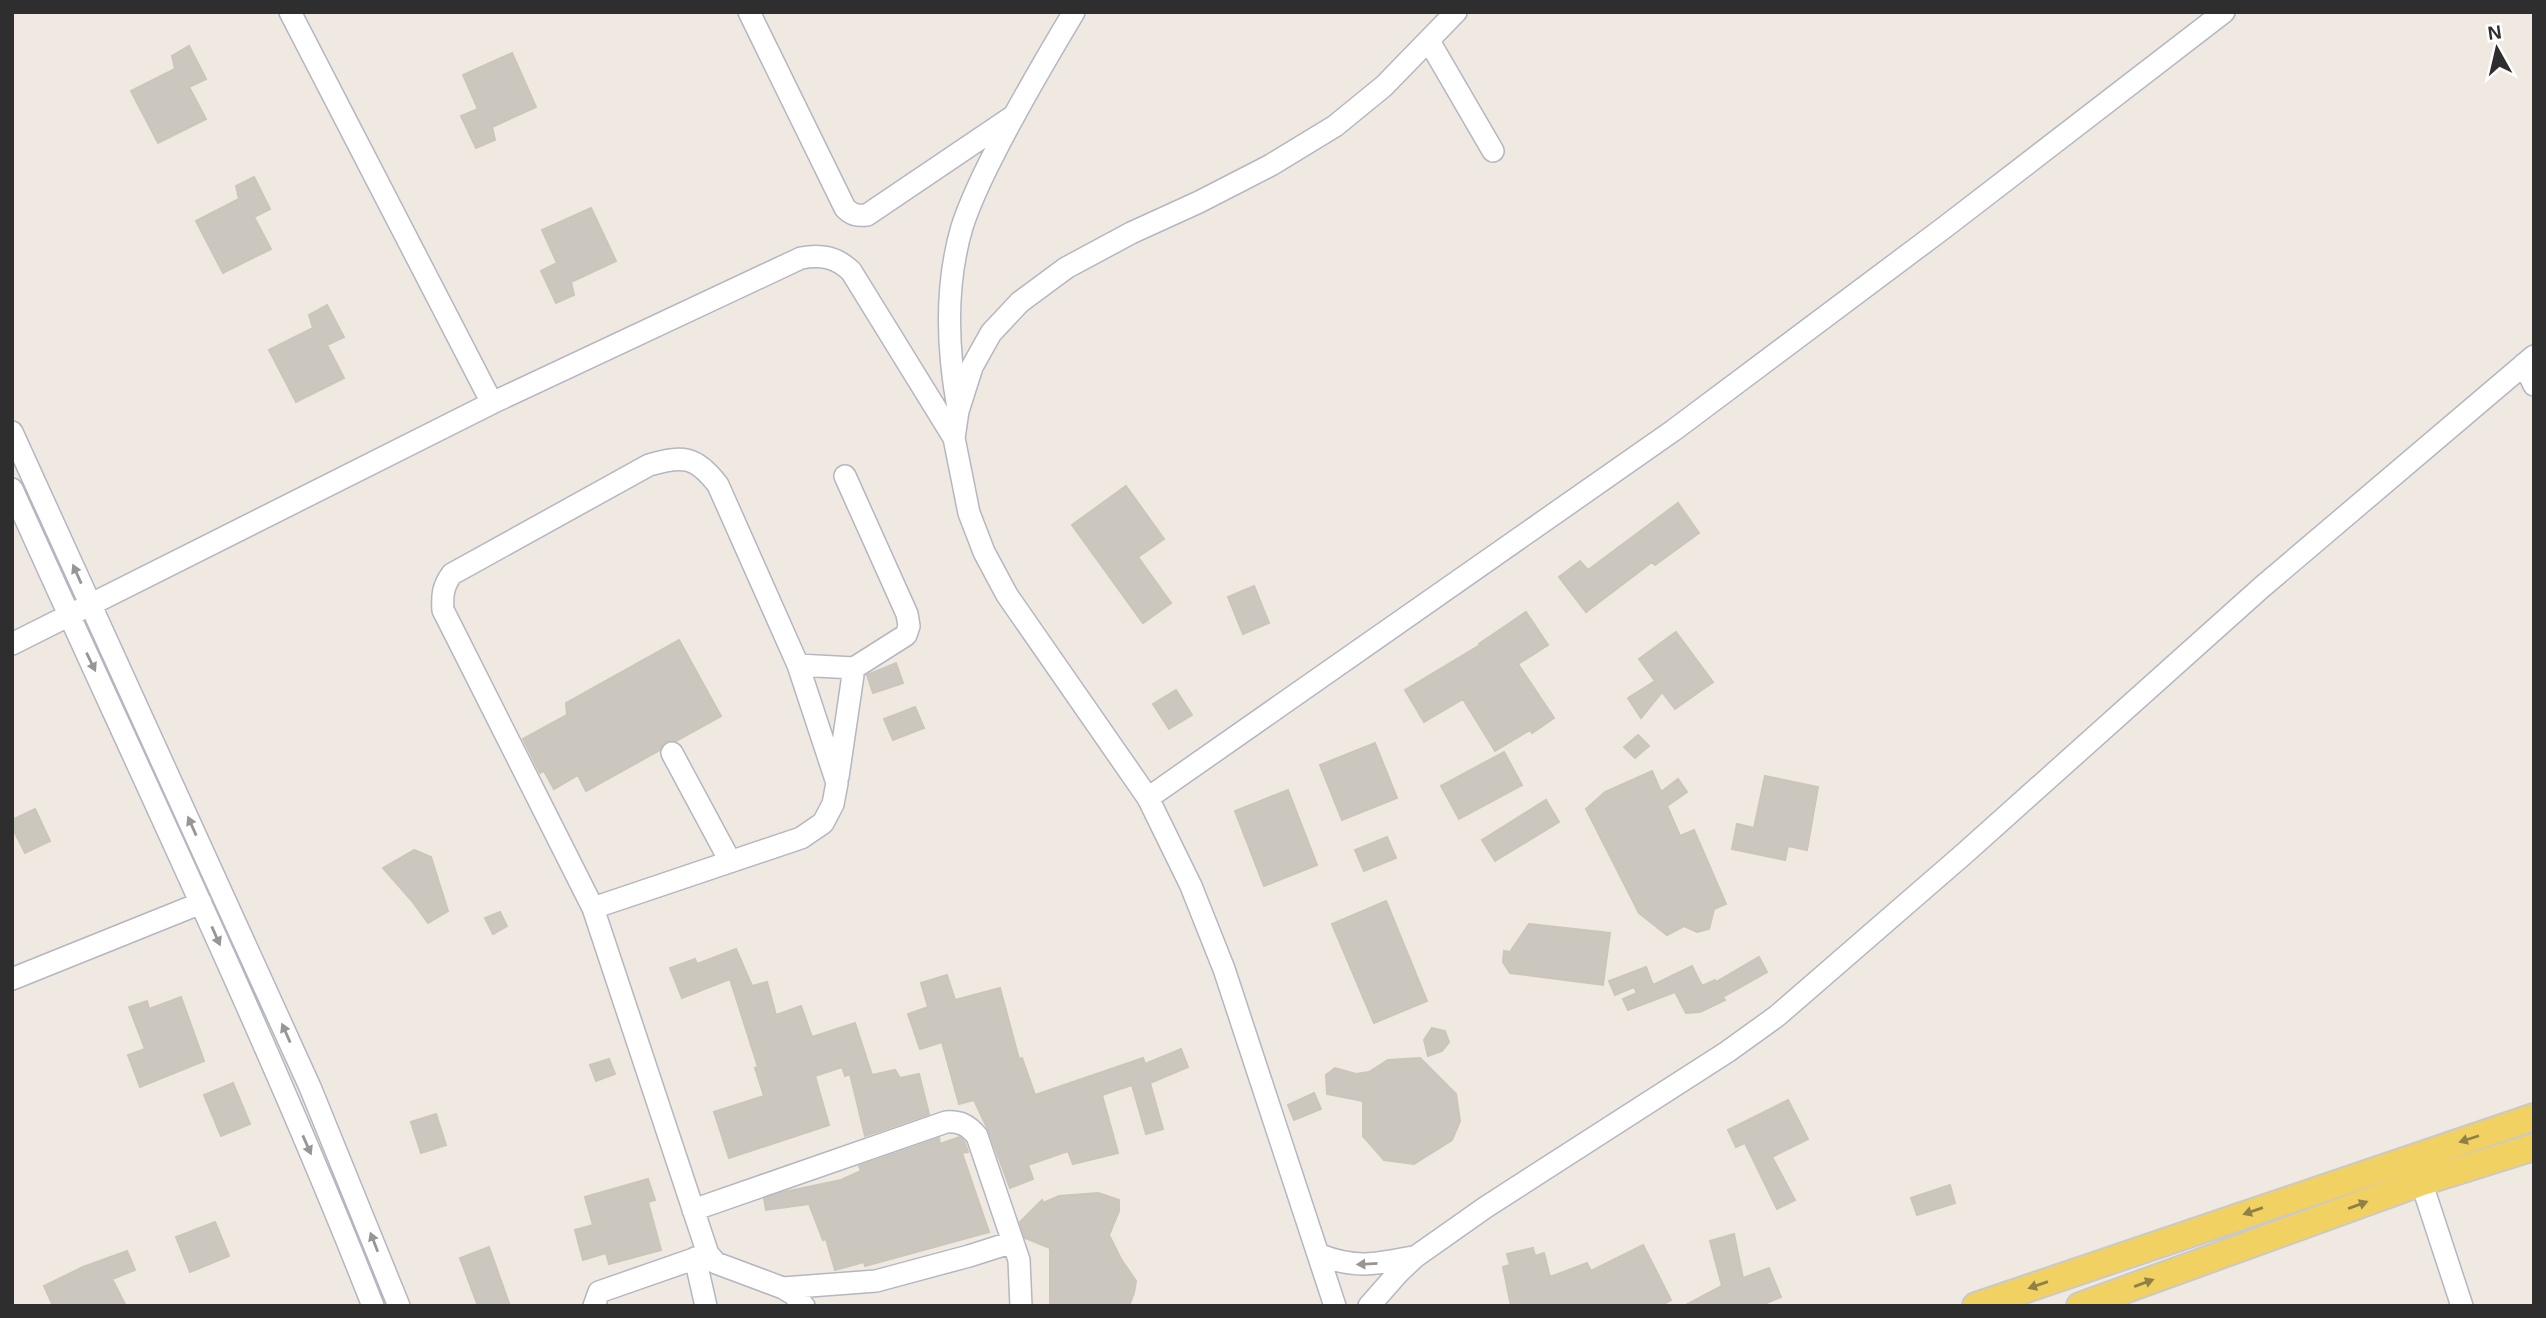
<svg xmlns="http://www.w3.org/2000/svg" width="2546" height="1318" font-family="Arial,sans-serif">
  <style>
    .building { fill: #cbc7bf; stroke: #cbc5ba; stroke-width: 2 }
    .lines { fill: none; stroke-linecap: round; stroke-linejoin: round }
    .minor-casing { stroke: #b4b7c1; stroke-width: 24 }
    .major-casing { stroke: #c9c9c9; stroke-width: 30 }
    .minor { stroke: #fff; stroke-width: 21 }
    .major { stroke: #f2d163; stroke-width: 26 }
    .oneway { fill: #969696 }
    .oneway2 { fill: #908048 }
  </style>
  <rect width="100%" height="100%" fill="#efe9e1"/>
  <path class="building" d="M189,46L206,79L189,87L206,119L158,143L131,91L175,69L172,56Z
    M512,53L536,107L492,127L495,140L476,148L461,116L478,109L463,75Z
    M254,177L270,209L254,217L271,249L223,273L196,221L239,199L236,186Z
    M591,208L616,261L571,282L574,295L556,303L541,271L557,263L542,230Z
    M327,305L344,337L327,345L344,378L296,402L269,350L313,328L309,315Z
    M1126,486L1164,539L1138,557L1171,603L1143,623L1072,525Z
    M1678,503L1699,533L1655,565L1652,562L1586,612L1559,577L1580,561L1588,570Z
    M1254,586L1269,623L1243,634L1228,597Z
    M1526,612L1548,645L1518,664L1554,718L1532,733L1530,730L1495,751L1463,699L1424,722L1405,690L1480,645L1479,644Z
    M1676,632L1713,682L1675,709L1662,692L1641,718L1628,698L1655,681L1639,659Z
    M679,640L721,716L676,741L665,742L660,750L586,791L578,775L554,789L544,771L540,773L523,739L567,715L566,703Z
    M896,663L903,683L873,693L867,675Z
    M1176,690L1192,715L1169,729L1153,704Z
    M915,707L924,728L893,740L884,719Z
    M1638,735L1649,746L1635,758L1624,747Z
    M1375,743L1397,798L1342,820L1320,765Z
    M1504,752L1522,785L1459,819L1441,786Z
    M1652,771L1661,792L1678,779L1687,792L1667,806L1680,836L1694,830L1726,904L1714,909L1709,929L1697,932L1684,926L1667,935L1639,913L1586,809L1605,792Z
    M1765,776L1818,787L1807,850L1788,846L1785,860L1732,849L1737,824L1754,828Z
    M1288,790L1317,865L1264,886L1235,811Z
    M1546,800L1559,822L1495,861L1482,840Z
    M35,809L50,841L25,853L12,827V820Z
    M1387,837L1396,858L1364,871L1355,850Z
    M414,850L431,857L448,911L428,923L412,901L383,868Z
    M1386,901L1427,1001L1374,1023L1332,924Z
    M500,912L507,926L493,934L485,918Z
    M1529,924L1610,933L1603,985L1510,973L1503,962L1504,951L1510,952Z
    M736,949L752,986L767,982L776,1015L801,1006L812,1037L855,1023L872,1075L895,1070L900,1078L919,1074L929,1114L865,1136L850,1074L845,1076L842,1067L815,1076L829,1125L729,1158L714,1112L764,1096L755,1068L758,1067L730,979L682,998L670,968L695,959L697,964Z
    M1759,957L1767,972L1723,997L1725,1000L1700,1012L1686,1013L1675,992L1628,1010L1623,999L1637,993L1634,987L1615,995L1609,981L1646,967L1653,985L1692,966L1702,986L1715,980L1716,982Z
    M947,975L955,1000L1000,988L1019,1059L1022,1058L1035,1095L1143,1058L1145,1064L1181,1049L1188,1067L1150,1083L1163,1129L1146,1134L1132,1085L1102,1095L1118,1153L1073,1164L1068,1151L1028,1165L1033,1179L1010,1188L989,1132L974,1100L959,1104L942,1042L920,1049L908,1014L928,1007L921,983Z
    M181,997L204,1061L140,1087L128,1055L145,1049L129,1007L147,1001L149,1009Z
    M1432,1028L1445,1031L1449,1042L1442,1051L1428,1056L1424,1040Z
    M1420,1058L1456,1094L1460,1121L1452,1140L1414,1164L1384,1160L1363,1136V1101L1327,1094L1326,1075L1335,1068L1356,1074L1369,1072L1388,1060Z
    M609,1059L615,1074L596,1081L590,1065Z
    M233,1083L250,1124L221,1136L204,1095Z
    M1314,1093L1321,1109L1294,1120L1288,1105Z
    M1788,1100L1808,1139L1772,1157L1795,1200L1777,1209L1745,1143L1736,1147L1728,1130Z
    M436,1114L446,1145L421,1153L411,1122Z
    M939,1138L940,1144L960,1137L965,1143L968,1152L962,1153L989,1232L865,1266L864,1262L835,1270L826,1239L823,1240L809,1204L766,1210L764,1199L784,1192L841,1180L861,1171L859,1166Z
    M648,1179L655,1200L648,1202L661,1250L609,1264L606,1253L583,1260L575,1230L593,1225L585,1197Z
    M1950,1185L1955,1203L1917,1215L1911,1198Z
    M1098,1193L1119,1200V1211L1109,1235L1121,1259L1136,1281L1134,1293L1129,1306H1056L1050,1303V1248L1025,1238L1020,1222L1042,1200L1043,1203L1059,1196Z
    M215,1222L229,1256L190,1272L176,1237Z
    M1734,1234L1743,1278L1769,1268L1781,1297L1759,1306H1684L1722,1286L1710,1241Z
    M1643,1245L1671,1300L1660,1306H1533L1532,1303L1511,1306L1503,1267L1510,1265L1507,1254L1533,1248L1535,1256L1544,1253L1550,1277L1587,1263L1591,1271Z
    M489,1247L510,1306H478L460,1258Z
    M127,1251L135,1270L112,1279L126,1306H53L44,1286L83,1267Z"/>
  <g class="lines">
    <g class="minor-casing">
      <path id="minor" d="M290,12L492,403
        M749,12L845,208C852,215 857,216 867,215L1012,117
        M1429,41L1493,151
        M2524,364L2534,385
        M958,408C947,348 945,285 962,227C971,199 984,173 997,148C1021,101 1047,57 1074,12
        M12,432L310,1087L399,1306
        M12,489C134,761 264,1029 373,1306
        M12,644L492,403L801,258C821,254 836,257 851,271L954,438
        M798,665L854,668L906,635L909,626L907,614L845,476
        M672,753L730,861
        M838,777L854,668
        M1148,798L1674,430L1945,227L2224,12
        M593,908L801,838L823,823L833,804L837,783L798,665L718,485C696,456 683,455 649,465L452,574C443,586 442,595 443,610L593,908L708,1254L716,1263L783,1288L793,1294L804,1306
        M12,979L201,903
        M2417,1169L2462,1306
        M693,1210L946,1122C960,1121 968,1125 977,1136L1019,1260L1021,1306
        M1320,1255C1356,1269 1377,1264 1413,1257
        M695,1258L706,1306
        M783,1288L876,1281L969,1256L1013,1242
        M594,1306L599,1292L708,1254
        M1335,1306L1224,969L1191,886L1148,798L1007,595L984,552L969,513L954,438L958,411L972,367L991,333L1020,302L1066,268L1131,233L1199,202L1271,165L1335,126L1384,86L1456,12
        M1369,1306L1399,1272L1415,1257L1486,1207L1727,1052L1777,1016L1965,853L2262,587L2534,356"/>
    </g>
    <g class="major-casing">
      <path id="major" d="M1976,1306L2534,1117
        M2080,1306L2422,1182L2534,1147"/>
    </g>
    <use href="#minor" class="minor"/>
    <use href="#major" class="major"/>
  </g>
  <defs><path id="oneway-solid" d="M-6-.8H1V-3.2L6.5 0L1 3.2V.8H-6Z" transform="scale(1.75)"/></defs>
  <g class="oneway">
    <use href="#oneway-solid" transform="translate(77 574) rotate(-114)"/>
    <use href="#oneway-solid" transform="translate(91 662) rotate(64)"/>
    <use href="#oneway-solid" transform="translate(192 826) rotate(-114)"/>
    <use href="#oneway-solid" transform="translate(216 936) rotate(66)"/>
    <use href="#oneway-solid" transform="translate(286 1033) rotate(-114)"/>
    <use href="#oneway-solid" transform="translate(307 1145) rotate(66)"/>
    <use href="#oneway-solid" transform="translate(374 1242) rotate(-111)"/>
    <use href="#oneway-solid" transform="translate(1367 1264) rotate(177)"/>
  </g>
  <g class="oneway2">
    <use href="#oneway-solid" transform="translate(2469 1139) rotate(162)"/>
    <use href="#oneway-solid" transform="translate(2358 1205) rotate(-20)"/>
    <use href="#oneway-solid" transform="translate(2253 1211) rotate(161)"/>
    <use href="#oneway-solid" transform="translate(2144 1283) rotate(-20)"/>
    <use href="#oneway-solid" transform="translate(2038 1285) rotate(161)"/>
  </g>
  <rect width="2546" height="1318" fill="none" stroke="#2e2e2e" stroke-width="28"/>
  <g transform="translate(2497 49) rotate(352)" stroke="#ffffff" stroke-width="5" paint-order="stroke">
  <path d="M0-5L12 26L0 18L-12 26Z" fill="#2e2e2e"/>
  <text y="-10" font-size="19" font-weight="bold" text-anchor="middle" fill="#2e2e2e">N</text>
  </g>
</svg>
